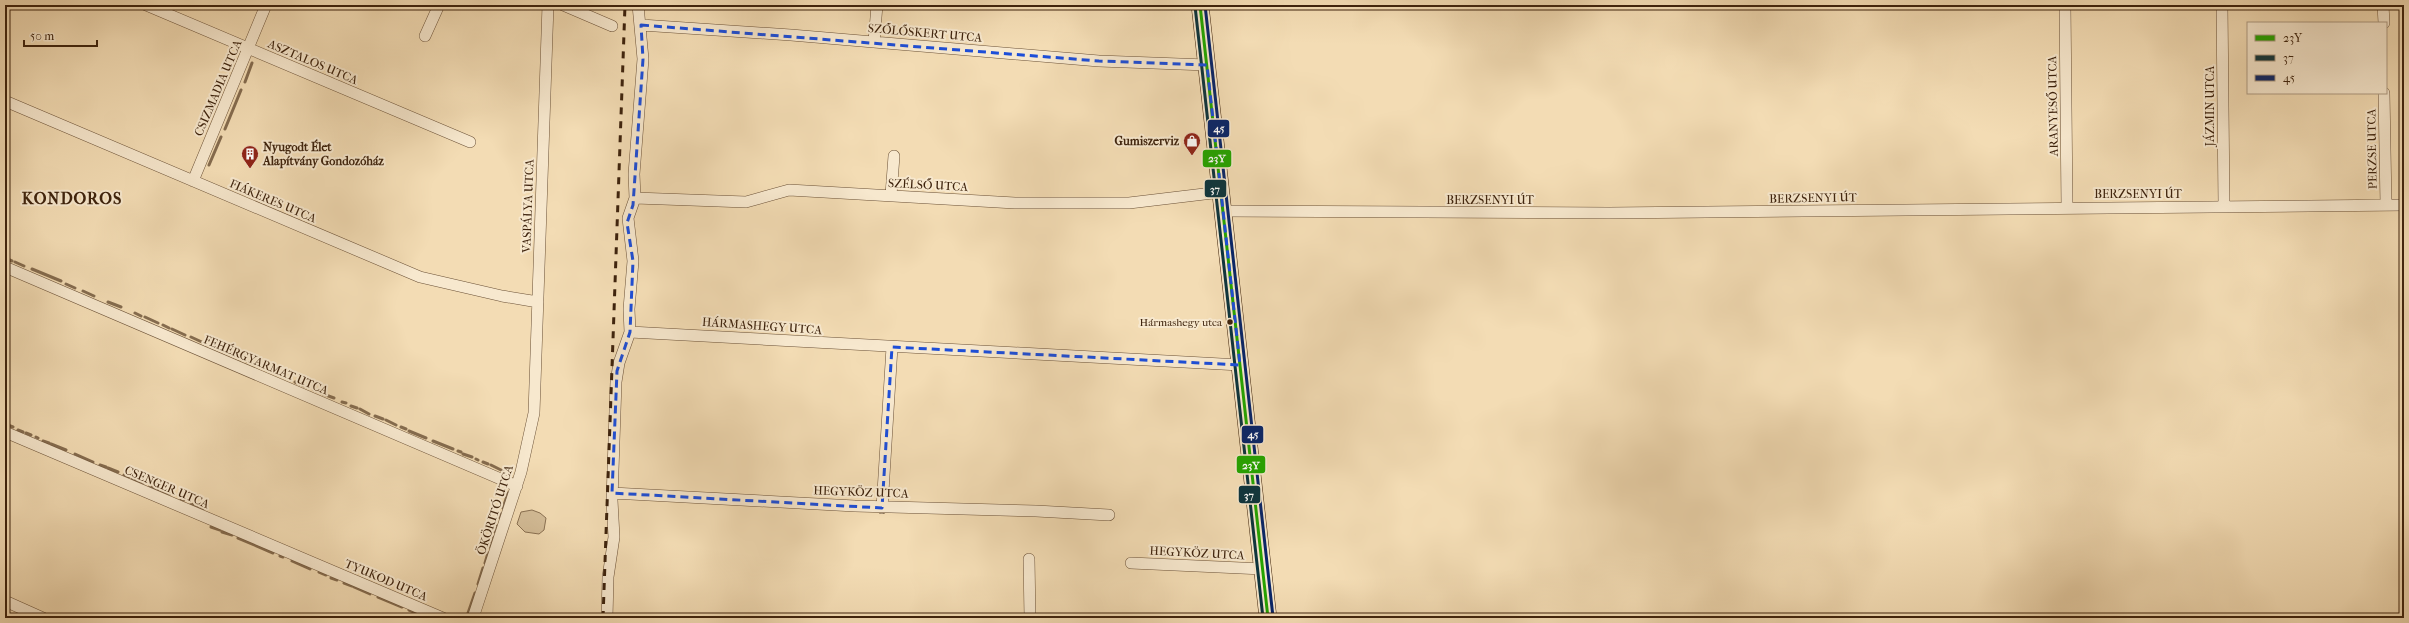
<svg xmlns="http://www.w3.org/2000/svg" width="2409" height="623" font-family="'IM FELL French Canon',serif">
  <style>
    .green { fill: #d4bd98; stroke: #897052 }
    .lines { fill: none; stroke-linecap: round; stroke-linejoin: round }
    .stream { stroke: #856c4f; stroke-width: 3 }
    .street-casing { stroke: #6b5137; stroke-width: 12 }
    .primary-casing { stroke: #3e230d; stroke-width: 18 }
    .street { stroke: #f7e8ce; stroke-width: 11 }
    .primary { stroke: #f3dcb4; stroke-width: 17 }
    .rail { stroke: #3e230d; stroke-width: 3; stroke-dasharray: 7 7; stroke-linecap: butt }
    .bus-1-casing { stroke: #f7e8ce; stroke-width: 6 }
    .bus-2-casing { stroke: #f7e8ce; stroke-width: 6 }
    .bus-3-casing { stroke: #f7e8ce; stroke-width: 6 }
    .bus-1 { stroke: #25a400; stroke-width: 3 }
    .bus-2 { stroke: #0c343d; stroke-width: 3 }
    .bus-3 { stroke: #082568; stroke-width: 3 }
    .marked { fill: none; stroke: #1d4ed8; stroke-width: 3; stroke-dasharray: 8 5; stroke-linejoin: round }
    .bus-dot { fill: #3e230d; stroke: #f7e8ce; stroke-width: 1.5 }
    .labels { text-anchor: middle; stroke-width: 4; stroke-linejoin: round; paint-order: stroke }
    .bus-label { font-size: 11px; fill: #3e230d; stroke: #f7e8ce; text-anchor: end }
    .street-label { font-size: 12px; fill: #3e230d; stroke: #f7e8ce }
    .poi-label { font-size: 12px; font-weight: bold; fill: #3e230d; stroke: #f7e8ce; text-anchor: end }
    .district-label { font-size: 16px; font-weight: bold; letter-spacing: 1px; fill: #3e230d; stroke: #f7e8ce }
    .line-badge { stroke: #f7e8ce; stroke-width: 1.5 }
    .badge-label { font-size: 11px; text-anchor: middle; font-weight: bold; fill: #fff }
  </style>
  <rect width="100%" height="100%" fill="#f3dcb4"/>
  <filter id="stains"><feTurbulence type="fractalNoise" baseFrequency=".005" numOctaves="4"/><feColorMatrix values="0 0 0 0 .2 0 0 0 0 .09 0 0 0 0 .02 0 0 0 .5 -.17"/></filter>
  <radialGradient id="worn" r=".72"><stop offset=".6" stop-color="#630" stop-opacity="0"/><stop offset="1" stop-color="#630" stop-opacity=".3"/></radialGradient>
  <path class="green" d="M532,510L540,513L546,518L544,530L539,534L525,532L517,524L521,512Z"/>
  <g class="lines">
    <path class="stream" d="M245,82L252,63
      M225,129L241,90
      M209,165L221,137
      M5,258L12,261
      M15,262L24,266
      M32,269L61,281
      M66,284L75,288
      M83,291L94,296
      M108,302L121,307
      M135,313L141,316
      M145,317L158,323
      M163,325L169,328
      M172,329L185,335
      M191,337L204,343
      M207,344L212,346
      M217,348L226,352
      M229,353L235,356
      M240,358L251,363
      M254,364L257,365
      M262,367L265,369
      M268,370L271,371
      M278,374L285,377
      M289,379L291,380
      M295,382L307,387
      M314,390L317,391
      M323,394L334,398
      M342,402L346,403
      M351,406L357,408
      M360,409L369,414
      M375,416L383,419
      M386,420L396,425
      M5,424L13,427
      M401,427L406,429
      M18,430L23,432
      M409,431L426,438
      M26,433L31,435
      M36,437L38,438
      M43,441L49,443
      M433,441L453,449
      M51,444L66,450
      M458,451L461,452
      M75,454L93,462
      M463,454L472,457
      M476,459L478,460
      M483,462L488,464
      M100,465L106,467
      M491,465L505,472
      M108,468L118,472
      M124,475L129,477
      M132,479L144,483
      M150,486L158,490
      M161,491L170,494
      M181,499L184,500
      M191,504L203,509
      M503,508L508,493
      M500,518L501,514
      M211,527L220,530
      M222,532L232,535
      M495,532L497,526
      M238,538L273,553
      M490,547L494,537
      M280,556L283,557
      M292,561L310,569
      M485,563L488,553
      M319,572L326,575
      M331,578L337,580
      M344,583L352,586
      M478,584L483,568
      M354,587L370,594
      M378,597L402,607
      M409,610L421,615
      M467,616L475,593"/>
    <g class="street-casing">
      <path id="street" d="M146,5L470,142
        M563,5L612,26
        M2065,5L2067,207
        M2222,5L2224,206
        M2383,5L2384,23
        M641,25L791,35L1099,61L1207,65
        M425,36L439,5
        M874,42L877,5
        M2384,93L2386,205
        M5,101L420,277L502,296L538,302
        M193,181L266,5
        M891,195L894,156
        M635,198L746,202L789,190L1015,203H1129L1221,192
        M1223,211L1609,213L2404,205
        M5,267L517,486
        M630,332L1240,365
        M5,432L443,618
        M612,493L855,506L1036,511L1109,515
        M882,508L892,347
        M1029,559L1030,618
        M1131,563L1263,569
        M5,601L43,618
        M473,618L521,472L534,413L548,5
        M607,618L608,577L614,537L612,500L616,382L619,363L630,332L629,309L633,261L628,218L635,198L634,174L643,59L638,5"/>
    </g>
    <g class="primary-casing">
      <path id="primary" d="M1200,5L1268,618"/>
    </g>
    <use href="#street" class="street"/>
    <use href="#primary" class="primary"/>
    <path class="rail" d="M603,618L625,5"/>
    <g class="bus-1-casing">
      <path id="bus-1" d="M1200,5L1268,618"/>
    </g>
    <g class="bus-2-casing">
      <path id="bus-2" d="M1195,6L1263,618"/>
    </g>
    <g class="bus-3-casing">
      <path id="bus-3" d="M1205,5L1273,617"/>
    </g>
    <use href="#bus-1" class="bus-1"/>
    <use href="#bus-2" class="bus-2"/>
    <use href="#bus-3" class="bus-3"/>
  </g>
  <path class="marked" d="M641,25L1099,61L1207,65L1240,365L892,347L882,508L612,493L617,371L630,332L633,261L627,223L633,205L643,59Z"/>
  <defs>
    <g id="shop-pin" transform="scale(0.9)"><path d="M0 17L-7.5 6A9.5 9.5 0 1 1 7.5 6Z" fill="#8f2418" stroke="#f7e8ce"/><path d="M-5-2.5h2.3a2.7 3.5 0 0 1 5.4 0H5L5.5 6h-11ZM-1.5-2.5h3a1.5 2.3 0 0 0-3 0Z" fill="#fff"/></g>
    <g id="building-pin" transform="scale(0.9)"><path d="M0 17L-7.5 6A9.5 9.5 0 1 1 7.5 6Z" fill="#8f2418" stroke="#f7e8ce"/><path d="M-4-6H4V6H1V3H-1V6H-4ZM-2.5-4.3h1.7v1.8h-1.7ZM.8-4.3h1.7v1.8H.8ZM-2.5-1h1.7V.8h-1.7ZM.8-1h1.7V.8H.8Z" fill="#fff"/></g>
  </defs>
  <g fill-rule="evenodd">
    <use href="#shop-pin" x="1192" y="141"/>
    <use href="#building-pin" x="250" y="154"/>
  </g>
  <circle class="bus-dot" cx="1230" cy="322" r="3.5"/>
  <g class="labels">
    <g class="bus-label">
      <text x="1222" y="326">Hármashegy utca</text>
    </g>
    <g class="street-label">
      <text transform="translate(925 33) rotate(5)" y="4">SZŐLŐSKERT UTCA</text>
      <text transform="translate(313 62) rotate(23)" y="4">ASZTALOS UTCA</text>
      <text transform="translate(218 88) rotate(-67)" y="4">CSIZMADIA UTCA</text>
      <text transform="translate(2053 106) rotate(-91)" y="4">ARANYESŐ UTCA</text>
      <text transform="translate(2210 106) rotate(-90)" y="4">JÁZMIN UTCA</text>
      <text transform="translate(2372 149) rotate(-91)" y="4">PERZSE UTCA</text>
      <text transform="translate(928 185) rotate(3)" y="4">SZÉLSŐ UTCA</text>
      <text x="2138" y="198">BERZSENYI ÚT</text>
      <text transform="translate(1813 198) rotate(-1)" y="4">BERZSENYI ÚT</text>
      <text x="1490" y="204">BERZSENYI ÚT</text>
      <text transform="translate(273 201) rotate(23)" y="4">FIÁKERES UTCA</text>
      <text transform="translate(528 206) rotate(-88)" y="4">VASPÁLYA UTCA</text>
      <text transform="translate(762 326) rotate(4)" y="4">HÁRMASHEGY UTCA</text>
      <text transform="translate(266 365) rotate(23)" y="4">FEHÉRGYARMAT UTCA</text>
      <text transform="translate(167 487) rotate(23)" y="4">CSENGER UTCA</text>
      <text transform="translate(861 492) rotate(2)" y="4">HEGYKÖZ UTCA</text>
      <text transform="translate(495 510) rotate(-72)" y="4">ÖKÖRITÓ UTCA</text>
      <text transform="translate(1197 553) rotate(3)" y="4">HEGYKÖZ UTCA</text>
      <text transform="translate(386 580) rotate(23)" y="4">TYUKOD UTCA</text>
    </g>
    <g class="poi-label">
      <text x="1179" y="145">Gumiszerviz</text>
      <text x="263" y="151" text-anchor="start">Nyugodt Élet<tspan x="263" dy="14">Alapítvány Gondozóház</tspan></text>
    </g>
    <g class="district-label">
      <text x="72" y="204">KONDOROS</text>
    </g>
  </g>
  <g class="line-badge">
    <rect x="1207" y="119" width="23" height="19" rx="4" fill="#082568"/>
    <rect x="1202" y="149" width="30" height="19" rx="4" fill="#25a400"/>
    <rect x="1204" y="179" width="23" height="19" rx="4" fill="#0c343d"/>
    <rect x="1241" y="425" width="23" height="19" rx="4" fill="#082568"/>
    <rect x="1236" y="455" width="30" height="19" rx="4" fill="#25a400"/>
    <rect x="1238" y="485" width="23" height="19" rx="4" fill="#0c343d"/>
  </g>
  <g class="badge-label">
    <text x="1219" y="132">45</text>
    <text x="1217" y="162">23Y</text>
    <text x="1215" y="193">37</text>
    <text x="1253" y="438">45</text>
    <text x="1251" y="469">23Y</text>
    <text x="1249" y="499">37</text>
  </g>
  <rect width="2409" height="623" fill="none" stroke="#f3dcb4" stroke-width="20"/>
  <rect x="6" y="6" width="2397" height="611" fill="none" stroke="#3e230d" stroke-width="2"/>
  <rect x="10" y="10" width="2389" height="603" fill="none" stroke="#3e230d"/>
  <rect x="2247" y="22" width="140" height="72" fill="#f7e8ce" stroke="#ad9981"/>
  <rect x="2255" y="35" width="20" height="6" fill="#25a400" stroke="#ad9981"/>
  <text x="2283" y="42" font-size="12" fill="#3e230d">23Y</text>
  <rect x="2255" y="55" width="20" height="6" fill="#0c343d" stroke="#ad9981"/>
  <text x="2283" y="62" font-size="12" fill="#3e230d">37</text>
  <rect x="2255" y="75" width="20" height="6" fill="#082568" stroke="#ad9981"/>
  <text x="2283" y="82" font-size="12" fill="#3e230d">45</text>
  <path d="M24 40v6h73v-6" fill="none" stroke="#3e230d" stroke-width="2"/>
  <text x="30" y="40" font-size="12" fill="#3e230d" stroke="#f7e8ce" stroke-width="3" paint-order="stroke">50 m</text>
  <rect width="100%" height="100%" filter="url(#stains)"/>
  <rect width="100%" height="100%" fill="url(#worn)"/>
</svg>
